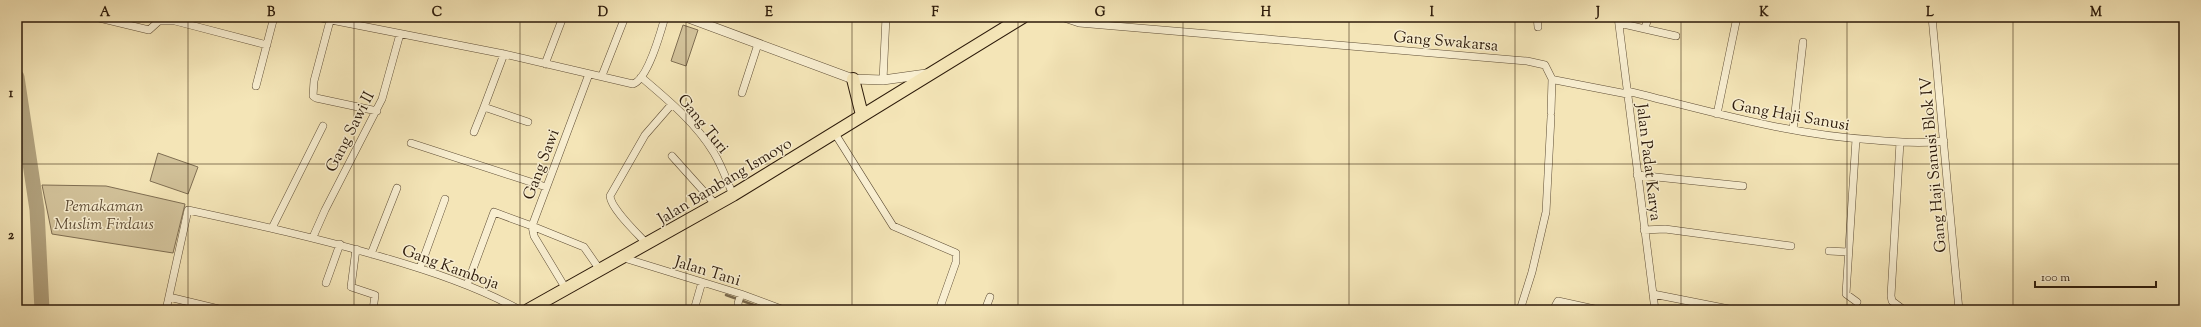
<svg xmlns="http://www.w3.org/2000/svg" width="2201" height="327" font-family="'Sorts Mill Goudy',serif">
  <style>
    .green { fill: #d2c29a; stroke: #7f6e52 }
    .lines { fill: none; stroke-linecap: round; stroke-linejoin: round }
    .stream { stroke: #7b6a4e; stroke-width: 2.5 }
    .river { stroke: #b0a07c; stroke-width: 15 }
    .minor-casing { stroke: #5e4d35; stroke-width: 8 }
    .tertiary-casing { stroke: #5e4d35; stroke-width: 10 }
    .primary-casing { stroke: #2c1a0a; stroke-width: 14 }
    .minor { stroke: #f8eed0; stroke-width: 7 }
    .tertiary { stroke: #f8eed0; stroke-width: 9 }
    .primary { stroke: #f4e5b7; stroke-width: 12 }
    .grid { fill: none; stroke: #2c1a0a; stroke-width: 1; stroke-opacity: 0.55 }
    .labels { text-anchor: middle; stroke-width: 3; stroke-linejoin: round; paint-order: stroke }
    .street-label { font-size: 16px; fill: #2c1a0a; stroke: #f8eed0 }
    .park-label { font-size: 16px; font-style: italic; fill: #5e4c35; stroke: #f8eed0 }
    .neatline { fill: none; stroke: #2c1a0a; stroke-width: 1.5 }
    .grid-label { font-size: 13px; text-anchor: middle; font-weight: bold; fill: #2c1a0a }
  </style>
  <rect width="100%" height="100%" fill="#f4e5b7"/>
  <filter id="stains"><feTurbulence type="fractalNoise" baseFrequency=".005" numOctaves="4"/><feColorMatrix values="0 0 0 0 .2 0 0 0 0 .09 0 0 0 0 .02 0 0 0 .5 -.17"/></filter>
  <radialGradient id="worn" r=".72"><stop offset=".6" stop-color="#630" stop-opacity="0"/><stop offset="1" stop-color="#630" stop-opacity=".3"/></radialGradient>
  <path class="green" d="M683,25L698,30L686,66L671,61Z
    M158,153L198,167L188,194L150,181Z
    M42,185L106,186L185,204L173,253L52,234Z"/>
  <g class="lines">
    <path class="stream" d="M2180,17L2184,37
      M726,295L768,310"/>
    <path class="river" d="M17,77L37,210L42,310"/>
    <g class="minor-casing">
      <path id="minor" d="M95,17L149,30L159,21H175L267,45
        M316,17L504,54L633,84C648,79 661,31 665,17
        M331,17L314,81L313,96L316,98L377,111
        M1061,17L1079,23L1527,61L1545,65L1552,79L1555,80L1627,94
        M1537,17L1538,27
        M1618,17L1655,310
        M1932,17L1959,310
        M1619,23L1645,29L1648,17
        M1645,29L1676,36
        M504,54L484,107L528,122
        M545,64L563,17
        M603,73L625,17
        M589,74L532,226L584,247L600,270
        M641,77C667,99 696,123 714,153C722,166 727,181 733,195
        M883,80L886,17
        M256,86L274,17
        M1627,91C1709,111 1789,135 1874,140C1897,142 1921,144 1944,141
        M742,93L758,44
        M1551,112L1552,79
        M1717,114L1737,17
        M1793,130L1803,42
        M474,132L484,107
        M834,132L893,226L956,253V262L939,310
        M1856,139L1846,294L1857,302
        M1900,142L1891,296L1892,301L1904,310
        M411,143L546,187
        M672,156L716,205
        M1637,175L1743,186
        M272,228L323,126
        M1644,230L1665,229L1791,246
        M313,237L325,210L382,99L400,34
        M647,244C638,234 611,209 610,196L645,135L672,104
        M356,249L351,287L375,295L373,310
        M1829,251L1848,252
        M371,254L397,188
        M624,258L741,294L784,310
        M420,268L445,199
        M326,283L340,244
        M467,285L494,212L532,226L534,236L566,289
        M1653,294L1734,310
        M169,297L223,310
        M166,310L188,210C253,224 318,238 382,257C430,271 476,286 520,310
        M694,310L702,282
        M739,310L738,303L741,294
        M985,310L990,297
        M1520,310L1532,272L1546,212L1551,117
        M1553,310L1558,301L1599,310"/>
    </g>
    <g class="tertiary-casing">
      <path id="tertiary" d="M686,17L853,79L883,80L926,74"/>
    </g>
    <g class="primary-casing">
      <path id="primary" d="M853,79L862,115
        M528,310L733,195L1023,17"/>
    </g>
    <use href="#minor" class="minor"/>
    <use href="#tertiary" class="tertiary"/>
    <use href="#primary" class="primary"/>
  </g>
  <path class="grid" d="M188,17V310M354,17V310M520,17V310M686,17V310M852,17V310M1018,17V310M1183,17V310M1349,17V310M1515,17V310M1681,17V310M1847,17V310M2013,17V310M17,164H2184"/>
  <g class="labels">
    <g class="street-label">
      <text transform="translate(1446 40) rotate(5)" y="6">Gang Swakarsa</text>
      <text transform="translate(1791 114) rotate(10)" y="6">Gang Haji Sanusi</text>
      <text transform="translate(704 123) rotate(51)" y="6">Gang Turi</text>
      <text transform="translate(349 131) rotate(-63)" y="6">Gang Sawi II</text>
      <text transform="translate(1650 162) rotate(83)" y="6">Jalan Padat Karya</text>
      <text transform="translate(540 164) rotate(-69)" y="6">Gang Sawi</text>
      <text transform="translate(1932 165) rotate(-95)" y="6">Gang Haji Sanusi Blok IV</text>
      <text transform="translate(724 180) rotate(-31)" y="6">Jalan Bambang Ismoyo</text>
      <text transform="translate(451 266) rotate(20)" y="6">Gang Kamboja</text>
      <text transform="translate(708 270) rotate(17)" y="6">Jalan Tani</text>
    </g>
    <g class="park-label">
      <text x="104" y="211">Pemakaman<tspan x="104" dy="18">Muslim Firdaus</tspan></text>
    </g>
  </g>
  <rect width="2201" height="327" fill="none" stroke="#f4e5b7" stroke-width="44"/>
  <path d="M2035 281v6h121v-6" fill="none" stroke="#2c1a0a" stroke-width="2"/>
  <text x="2041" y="281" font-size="12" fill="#2c1a0a" stroke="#f8eed0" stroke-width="3" paint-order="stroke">100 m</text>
  <rect x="22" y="22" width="2157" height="283" class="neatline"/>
  <g class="grid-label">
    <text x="105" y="16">A</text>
    <text x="271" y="16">B</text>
    <text x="437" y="16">C</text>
    <text x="603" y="16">D</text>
    <text x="769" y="16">E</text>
    <text x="935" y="16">F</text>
    <text x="1100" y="16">G</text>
    <text x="1266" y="16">H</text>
    <text x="1432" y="16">I</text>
    <text x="1598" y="16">J</text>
    <text x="1764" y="16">K</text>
    <text x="1930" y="16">L</text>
    <text x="2096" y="16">M</text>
    <text x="11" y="97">1</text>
    <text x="11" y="239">2</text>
  </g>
  <rect width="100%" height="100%" filter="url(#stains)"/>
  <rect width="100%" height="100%" fill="url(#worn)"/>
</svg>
